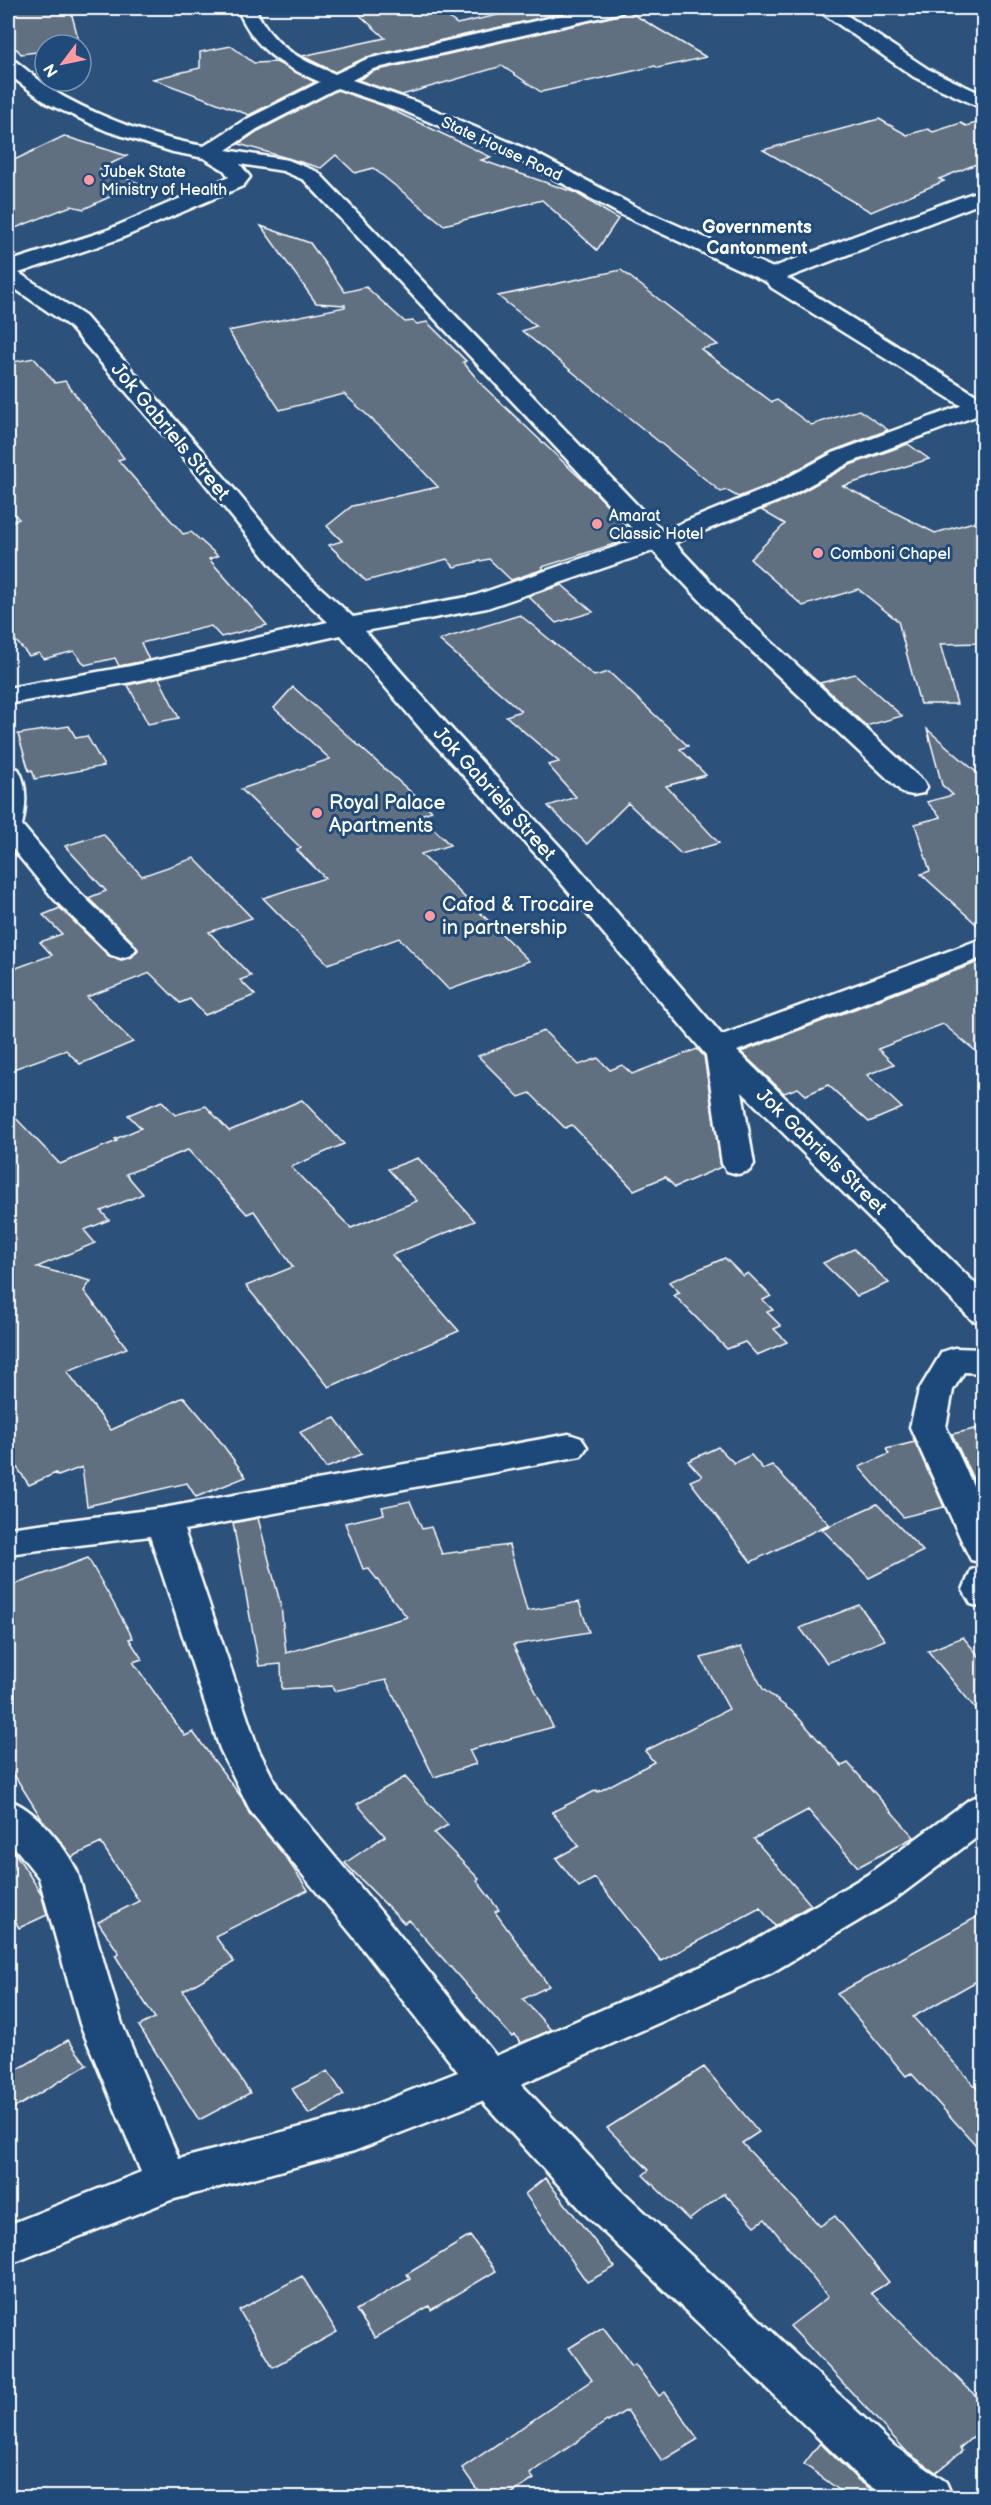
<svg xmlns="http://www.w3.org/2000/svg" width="991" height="2505" font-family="'Balsamiq Sans',sans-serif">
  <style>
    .building { fill: #606f80; stroke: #fff; stroke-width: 1.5 }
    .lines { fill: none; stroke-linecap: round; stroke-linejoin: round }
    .minor-casing { stroke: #fff; stroke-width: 5 }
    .major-casing { stroke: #fff; stroke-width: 5 }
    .minor { fill: #1f4a7a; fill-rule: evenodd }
    .major { fill: #1f4a7a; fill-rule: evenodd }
    .poi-dot { fill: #ff9aa2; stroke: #1f4a7a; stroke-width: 2 }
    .labels { text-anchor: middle; stroke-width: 6; stroke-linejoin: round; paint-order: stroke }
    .far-street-label { font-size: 16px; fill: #fff; stroke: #1f4a7a }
    .far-poi-label { font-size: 16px; fill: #fff; stroke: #1f4a7a; text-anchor: start }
    .far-neighbourhood-label { font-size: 18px; font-weight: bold; fill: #fff; stroke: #1f4a7a }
    .street-label { font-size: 20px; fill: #fff; stroke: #1f4a7a }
    .poi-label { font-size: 20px; fill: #fff; stroke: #1f4a7a; text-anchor: start }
  </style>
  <rect width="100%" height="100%" fill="#2c517b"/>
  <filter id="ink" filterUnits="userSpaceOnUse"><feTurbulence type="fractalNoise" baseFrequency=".0167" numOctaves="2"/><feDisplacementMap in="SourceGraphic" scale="12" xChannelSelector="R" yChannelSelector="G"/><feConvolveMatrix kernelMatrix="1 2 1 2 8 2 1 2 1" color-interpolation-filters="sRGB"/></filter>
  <g filter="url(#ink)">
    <path class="building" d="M8,8H70L80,45H45V61L36,52L21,54L17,49L13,50L8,29Z
      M352,8H400L408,14L437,9L457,24L530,8H585L367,57L335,72L302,56L385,38Z
      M626,10L706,57L658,68L655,66L541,92L502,66L402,95L358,80L374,71L615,16L623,14Z
      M231,46L254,63L276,62L315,82L249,115L153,79L200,68V52Z
      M337,90L384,106L491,157L481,160L576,193L618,219L597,250L542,200L444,225L373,168L355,173L336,155L321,168L239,144L258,131Z
      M879,119L907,135L928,129L933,132L961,123L966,126L984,121V161L939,179L944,181L871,212L763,150Z
      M64,136L127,156L100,169L139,183L84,209L71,206L8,231V163Z
      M261,226L310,243L345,292L366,287L405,322L413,321L417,324L427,322L466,361L463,362L483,386L595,492L610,508L607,509L636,537L542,567L544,569L511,580L489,559L454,567L447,559L366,581L329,545L342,541L327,526L352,506L438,487L389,435L344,394L280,410L228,331L345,307V305L316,303Z
      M621,270L718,345L701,349L772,402L777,400L811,425L859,410L888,430L832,451L769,485L738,497L726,490L721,492L522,331L536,326L498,296Z
      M34,358L55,383L65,381L124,458L118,460L183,534L191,532L218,556L209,559L267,625L221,637L211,626L141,643L149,660L119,666L115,658L85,665L74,651L44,659L39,653L29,656L8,632V522L19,519L8,508V363Z
      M908,444L929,459L843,486L935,533L984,519V584L977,585L984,600V643L940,644L957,704H920L898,621L858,589L803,606L750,559L785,524L761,510L789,499L850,465Z
      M562,585L593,612L556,623L528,596Z
      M520,615L594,676L609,672L688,746L680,749L706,775L666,786L719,843L681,854L628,803L587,844L548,806L576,797L548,765L559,762L506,716L521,711L439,640Z
      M855,674L902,716L866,726L820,683Z
      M159,678L179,718L148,724L128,685Z
      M293,687L432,811L420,815L450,845L421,854L529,961L449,990L399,938L328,964L263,898L325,878L297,850L301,848L241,789L330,759L274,708Z
      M69,726L76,738L87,736L104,766L35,779L32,770L29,771L18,734Z
      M927,729L984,779V931L921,874L930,871L915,824L941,817L927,802L953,795L942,785Z
      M103,834L142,876L194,858L252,918L209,932L251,976L240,980L255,995L205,1015L190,999L180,1003L150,973L87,997L133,1042L80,1064L66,1050L8,1071V971L52,955L40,942L62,934L43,915L60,908L110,957L122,960L132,957L138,950L133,942L88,898L106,891L65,846Z
      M984,960V1058L943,1024L878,1049L894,1064L867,1075L902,1108L869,1122L828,1085L806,1095L798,1088L784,1093L741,1052Z
      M544,1031L579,1065L598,1058L610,1070L622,1065L632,1074L697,1049L704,1056L721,1167L675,1187L665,1177L634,1190L572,1125L565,1128L530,1093L519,1097L478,1056Z
      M302,1100L344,1144L291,1167L351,1228L417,1201L388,1169L418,1158L475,1221L392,1255L459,1331L329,1387L246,1286L293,1267L254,1211L247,1214L188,1150L126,1174L143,1194L101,1211L109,1220L84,1230L95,1243L37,1267L91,1281L84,1291L127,1348L67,1371L111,1430L184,1397L212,1430L246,1477L196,1497L187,1483L87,1506L82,1467L58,1476L56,1473L29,1485L8,1454V1110L60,1164L117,1141L115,1139L141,1128L128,1115L162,1101L175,1115L206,1106L229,1131Z
      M854,1249L889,1283L857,1296L823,1263Z
      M725,1258L743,1276L748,1273L771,1296L763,1300L773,1310L767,1312L781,1326L774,1329L787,1342L757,1355L745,1342L727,1349L674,1295L680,1293L669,1282Z
      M335,1418L362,1454L326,1468L300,1432Z
      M984,1427V1498H982L952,1434Z
      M915,1442L944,1507L903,1517L859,1467L889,1454L886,1449Z
      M718,1447L734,1463L751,1455L763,1469L772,1465L829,1524L751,1562L690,1481L702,1476L688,1461Z
      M410,1501L422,1529L431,1527L442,1554L509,1545L527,1611L579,1602L589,1632L513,1645L553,1727L469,1750L476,1764L434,1777L386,1680L334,1691L332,1686L282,1689L281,1664L259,1666L233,1523L258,1518L281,1606L286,1653L407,1617L368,1568L363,1569L345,1523L384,1514L382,1507Z
      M877,1504L923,1551L869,1578L822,1529Z
      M88,1558L133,1638L129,1639L142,1659L133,1662L185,1736L193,1732L242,1798L249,1813L284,1855L308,1890L215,1936L234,1962L183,1991L250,2093L199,2120L139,2026L155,2018L132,1983L115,1955L119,1953L98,1922L139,1901L101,1843L72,1857L43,1821L8,1765V1587Z
      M859,1605L885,1640L827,1663L800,1628Z
      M963,1637L984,1662V1719L928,1651Z
      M741,1647L763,1689L795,1714L842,1766L848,1763L914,1837L858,1867L808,1810L754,1839L811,1905L775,1926L760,1908L661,1961L595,1878L579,1887L556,1858L579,1846L552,1812L597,1790L598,1792L654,1762L645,1751L729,1709L701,1658Z
      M405,1777L448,1825L434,1833L479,1879L477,1881L499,1910L495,1912L549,1986L523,1999L551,2030L521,2043L515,2035L512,2037L409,1920L404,1923L345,1863L385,1836L357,1804Z
      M8,1842L41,1893L47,1915L19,1928L8,1909Z
      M984,1913V1977L913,2017L984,2096V2154L911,2073L906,2076L837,1994Z
      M68,2040L87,2065L8,2112V2075Z
      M704,2067L759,2132L742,2143L820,2226L835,2216L889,2282L871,2293L984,2404V2427L960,2448L962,2451L936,2472L908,2453L790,2326L828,2297L765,2219L755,2226L724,2193L689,2220L643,2175L649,2170L607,2128Z
      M328,2071L344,2095L309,2114L292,2089Z
      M545,2178L615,2267L587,2282L525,2194Z
      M470,2236L496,2271L431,2310L429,2306L375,2338L356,2310L410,2279L407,2274Z
      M302,2276L337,2332L273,2367L239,2310Z
      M603,2327L632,2366L635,2364L659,2396L665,2392L698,2439L662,2461L627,2410L608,2422L607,2421L530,2474L534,2479L505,2498H483L462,2468L592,2380L569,2348Z
      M820,2443L858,2480L883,2498H850L804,2464Z"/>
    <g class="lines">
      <g class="minor-casing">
        <path id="minor" d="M237,8H255C273,47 297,58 335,74L367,59L593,8H624L622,12L615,14L373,69L352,80L416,102L533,152L636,207L780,271L783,276L780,281L772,282L764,281L622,215L519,160L402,110L337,88L257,129L226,150L288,160L318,172L662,531L770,487L833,453L971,402L984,401V413L849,463L788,497L674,543L740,613L923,781L927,787L923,793L913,795L903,793L722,623L653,551L487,608L365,631L446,723L565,852L722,1035L984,938V957L737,1051L984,1292V1323L972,1320L742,1092L754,1164L749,1171L738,1174L727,1171L722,1164L706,1055L545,864L426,735L341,635L131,682L8,704V688L131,666L328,622L285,582L189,464L69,326L8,284V262L105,231L229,177L224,170L204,158L173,152L107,131L48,104L8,74V59L15,61C31,73 46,87 64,97C107,120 156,138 204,146L243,121L320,82C279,64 255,50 237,8ZM240,164L283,171L304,180L641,538L473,596L353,617L303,572L205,454L85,316L19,273L119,239L243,186L250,177Z
          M8,767L18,769C28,784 26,808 22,825L74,887L131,943L136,949L131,955L121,958L111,955L54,899L8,843Z
          M954,1348L984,1349V1373L964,1372L953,1390L946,1427L984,1509V1563L971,1560L966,1550L910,1427L919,1390L942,1352Z
          M569,1434L581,1438L587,1447L581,1456L184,1530L258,1749L279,1790L381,1912L496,2056L741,1949L867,1875L970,1799L984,1794V1832L895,1899L771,1973L521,2084L618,2187L894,2446L946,2482L953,2498H888L860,2478L586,2215L482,2101L354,2151L171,2200L8,2265V2225L141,2172L80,2024L39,1878L8,1839V1800C34,1807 65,1846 77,1871L122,2024L179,2159L351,2114L458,2072L353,1936L251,1812L220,1749L150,1536L8,1554V1528L163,1508Z
          M984,1566V1608L971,1604L963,1590L971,1570Z"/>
      </g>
      <g class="major-casing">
        <path id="major" d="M815,8H836L928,69L984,95V109L914,77Z
          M984,189V202L787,278L984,400V417L976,415L772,288L761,276L764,271L857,235Z"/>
      </g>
      <use href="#minor" class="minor"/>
      <use href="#major" class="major"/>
    </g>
  </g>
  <g class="poi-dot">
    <circle cx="89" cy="180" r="6"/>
    <circle cx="597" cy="524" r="6"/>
    <circle cx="818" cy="553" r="6"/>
    <circle cx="317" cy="813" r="6"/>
    <circle cx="430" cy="916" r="6"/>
  </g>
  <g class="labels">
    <g class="far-street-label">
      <text transform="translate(502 148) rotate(25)" y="6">State House Road</text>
    </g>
    <g class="far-poi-label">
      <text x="101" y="177">Jubek State<tspan x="101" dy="18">Ministry of Health</tspan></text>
      <text x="609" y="521">Amarat<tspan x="609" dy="18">Classic Hotel</tspan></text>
      <text x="830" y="559">Comboni Chapel</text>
    </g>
    <g class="far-neighbourhood-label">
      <text x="757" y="233">Governments<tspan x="757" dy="21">Cantonment</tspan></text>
    </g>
    <g class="street-label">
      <text transform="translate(171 431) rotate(50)" y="7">Jok Gabriels Street</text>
      <text transform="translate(495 793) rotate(48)" y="7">Jok Gabriels Street</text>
      <text transform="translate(822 1151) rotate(44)" y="7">Jok Gabriels Street</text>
    </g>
    <g class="poi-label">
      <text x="329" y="809">Royal Palace<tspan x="329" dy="23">Apartments</tspan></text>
      <text x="442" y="911">Cafod &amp; Trocaire<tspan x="442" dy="23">in partnership</tspan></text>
    </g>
  </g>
  <rect width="991" height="2505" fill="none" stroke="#1f4a7a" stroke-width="30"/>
  <rect x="15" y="15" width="961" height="2475" fill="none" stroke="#fff" stroke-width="2" filter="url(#ink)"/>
  <g transform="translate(63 63) rotate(238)"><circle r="28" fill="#1f4a7a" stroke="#7992af" stroke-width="1.5"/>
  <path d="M0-4.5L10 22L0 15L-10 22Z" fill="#ff9aa2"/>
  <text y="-9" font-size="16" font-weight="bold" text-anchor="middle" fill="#ffffff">N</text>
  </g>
</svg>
